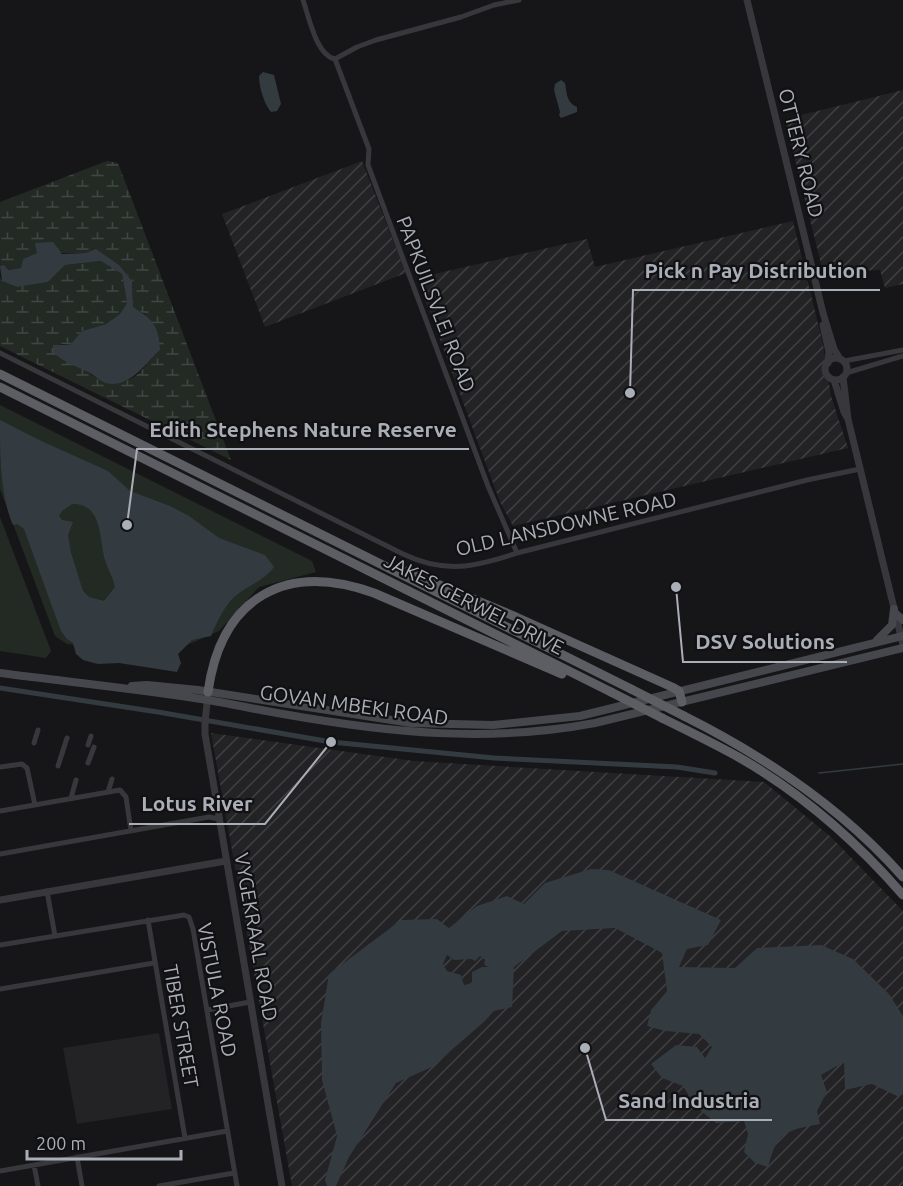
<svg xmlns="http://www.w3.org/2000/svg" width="903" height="1186" font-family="Ubuntu,sans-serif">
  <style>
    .built { fill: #232225 }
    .industrial { fill: url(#industrial-furrows) }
    .green { fill: #232a24 }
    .wetland { fill: url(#wetland-marsh) }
    .water { fill: #333b41; fill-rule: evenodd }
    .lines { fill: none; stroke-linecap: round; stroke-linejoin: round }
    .stream { stroke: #333b41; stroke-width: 1.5 }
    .canal { stroke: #333b41; stroke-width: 5 }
    .minor { stroke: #38383c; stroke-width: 5 }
    .tertiary { stroke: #38383c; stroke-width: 7 }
    .secondary { stroke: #46474c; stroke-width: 8 }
    .trunk { stroke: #5c5e64; stroke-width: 9 }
    .trunk-bridge { stroke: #5c5e64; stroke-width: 9 }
    .labels { text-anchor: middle; stroke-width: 4.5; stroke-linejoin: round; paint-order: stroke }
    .street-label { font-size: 20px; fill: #aaaeb6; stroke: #111113 }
    .leader { fill: none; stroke: #aaaeb6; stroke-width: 2 }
    .callout-dot { fill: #aaaeb6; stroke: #111113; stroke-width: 2 }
    .callout-label { font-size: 21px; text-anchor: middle; font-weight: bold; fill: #aaaeb6; stroke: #111113; stroke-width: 4.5; stroke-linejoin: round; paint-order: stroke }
  </style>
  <defs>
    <pattern id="industrial-furrows" width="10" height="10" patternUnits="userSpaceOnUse" patternTransform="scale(1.5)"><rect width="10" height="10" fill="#232225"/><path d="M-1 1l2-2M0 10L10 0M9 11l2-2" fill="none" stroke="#404042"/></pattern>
    <pattern id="wetland-marsh" width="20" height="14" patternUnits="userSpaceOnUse" patternTransform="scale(1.5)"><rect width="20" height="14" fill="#232a24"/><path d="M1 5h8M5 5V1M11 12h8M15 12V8" fill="none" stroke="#404642"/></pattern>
  </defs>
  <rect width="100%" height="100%" fill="#161618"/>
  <path class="built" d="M159,1033L172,1109L77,1124L63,1048Z"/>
  <path class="industrial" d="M903,90V284L885,288L880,270L823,272L785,119Z
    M362,161L406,273L265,327L222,214Z
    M793,221L823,344L831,396L848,448L513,526L500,502L417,278L587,239L595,267Z
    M211,733L414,761L764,782L831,837L903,911V1186H292Z"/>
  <path class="green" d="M0,405L312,561L316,572L259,587L219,631L164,655L67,644L55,636L0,489Z
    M0,517L51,651L46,658L0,651Z"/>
  <path class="wetland" d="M107,161L118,163L231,460L0,346V277L2,281L17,287L48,282L65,265L102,261L122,274L127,303L120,314L106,324L82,331L70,345L60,344C81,365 102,396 134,377C142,372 152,357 160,350L145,314L133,308L132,281L118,264L86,253H37L23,259L21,268L7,270L4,265L0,266V202Z"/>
  <path class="water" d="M263,72L274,75L281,104L277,111L271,112C264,104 259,86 259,76Z
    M561,80L565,83C567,93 566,102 577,107V112L561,118L559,115L560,112L554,90L555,84Z
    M53,242L62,254L86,253L96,249L119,265L132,281L133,307C153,319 159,327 160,350C145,364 129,389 106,383C100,381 95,376 90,373C77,366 64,363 53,352V345H70L82,331L106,324L120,314L127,303L122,274L101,261L65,265L48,282L17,287L2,281L0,266L4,265L8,270L21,268L23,259L37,253L35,243Z
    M0,420L39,440L108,471L130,491L170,506L189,516L219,538L265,555L274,567C263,582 245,586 232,599C223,609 216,623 211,636L192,640L178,654L181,663L177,672L119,663L98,664L83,660L76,654L73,643L67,639L61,631L24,529L17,524L13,525C0,496 0,452 0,420ZM72,504C103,503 99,539 105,560C108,570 113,577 115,587L104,601L89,597L83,591L71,553L68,535L73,522L62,520L59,516L62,511Z
    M591,869L609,870L721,920L708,945L687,949L679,967L735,968L757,948L821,945L853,959L889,994L903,1016V1094L899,1097L872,1084L845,1090L844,1062L821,1075L827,1092L817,1111L820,1124C785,1131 778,1131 768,1167L755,1163L744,1152L748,1134L744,1121L716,1123L696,1107L683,1086L662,1078L651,1064L676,1045L697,1047L705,1058L712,1047L699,1034L665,1031L647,1026L651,1010L667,991L662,953L615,928L562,931L514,967L512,1007L494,1011L485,1021L432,1067L396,1083L349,1157L336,1186H327L325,1180L337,1136L322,1080L321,1023L329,974L401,920L437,919L449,928L477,906L507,896L524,904L545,883ZM447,955L454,960L471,959L475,961L480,956L485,960L484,965L491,967H482L472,972V983L464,985L461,975L447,971L443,964Z"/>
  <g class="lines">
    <path class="stream" d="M819,773L903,764"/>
    <path class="canal" d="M0,688L158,712L331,742L494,758L677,767L715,773"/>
    <path class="minor" d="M303,0C309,17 316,55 335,59L357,47L376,40L461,17L494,5L519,0
      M335,59L369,149L368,165L488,486L517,553
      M0,353L403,554C445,574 475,567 517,553L807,480L860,469
      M844,361L903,350
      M846,373L903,356
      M34,743L38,730
      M88,745L91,736
      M88,763L94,747
      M58,766L67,738
      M0,767L22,764L27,768L35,805
      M108,792L112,779
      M71,798L76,780
      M0,811L120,790L126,797L131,831
      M0,854L209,817L219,819
      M47,891L55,936
      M148,920L185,1138
      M0,945L178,916L184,915L189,917L193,929L237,1186
      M0,989L154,963
      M207,1010L250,1002
      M77,1157L82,1186
      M34,1165L38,1186
      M0,1171L227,1131
      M159,1186L234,1173"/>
    <path class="tertiary" d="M747,0L823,313L834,349L840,359
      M823,325L829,352L828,363
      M825 369a11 11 0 1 1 22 0a11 11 0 1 1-22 0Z
      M843,377L848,419L903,645
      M834,380L844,412L848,419
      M208,694L205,722V734L282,1186
      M0,900L226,861"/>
    <path class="secondary" d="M895,613L903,620
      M877,640L892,625L894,609
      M0,673C69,682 139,689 208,700C233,704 258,710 283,714C390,733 488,743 595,723L903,648
      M132,686L147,685L198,690L411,723L493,725L580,716L903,636"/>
    <path class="trunk" d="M0,374L631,689
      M0,387L611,692
      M406,571L516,617L672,687L679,691L682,702
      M208,692C221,598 285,561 374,593L562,674
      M684,716C766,757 842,808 903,877
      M662,718C688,731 715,744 740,758C801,793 857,842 903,895"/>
    <path class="trunk-bridge" d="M631,689L684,716
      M611,692L662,718"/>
  </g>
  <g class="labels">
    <g class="street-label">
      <text transform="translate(801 153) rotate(76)" y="7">OTTERY ROAD</text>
      <text transform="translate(436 304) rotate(69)" y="7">PAPKUILSVLEI ROAD</text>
      <text transform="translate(566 524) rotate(-13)" y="7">OLD LANSDOWNE ROAD</text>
      <text transform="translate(474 604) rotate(27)" y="7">JAKES GERWEL DRIVE</text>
      <text transform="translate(354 705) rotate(8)" y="7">GOVAN MBEKI ROAD</text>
      <text transform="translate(256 937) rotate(80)" y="7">VYGEKRAAL ROAD</text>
      <text transform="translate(217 990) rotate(79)" y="7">VISTULA ROAD</text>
      <text transform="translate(181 1026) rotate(80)" y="7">TIBER STREET</text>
    </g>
  </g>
  <path class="leader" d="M630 393L633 290H880M127 525L137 449H469M676 587L683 662H847M331 742L265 824H129M585 1048L606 1120H772"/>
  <g class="callout-dot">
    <circle cx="630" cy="393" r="6"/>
    <circle cx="127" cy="525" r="6"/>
    <circle cx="676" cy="587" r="6"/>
    <circle cx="331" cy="742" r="6"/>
    <circle cx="585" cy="1048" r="6"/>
  </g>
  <g class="callout-label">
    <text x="756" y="278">Pick n Pay Distribution</text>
    <text x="303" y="437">Edith Stephens Nature Reserve</text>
    <text x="765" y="649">DSV Solutions</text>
    <text x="197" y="811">Lotus River</text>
    <text x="689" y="1108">Sand Industria</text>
  </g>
  <path d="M27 1150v9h154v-9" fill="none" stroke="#aaaeb6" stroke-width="3"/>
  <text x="36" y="1150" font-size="18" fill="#aaaeb6" stroke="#111113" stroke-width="4.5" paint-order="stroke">200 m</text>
</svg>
